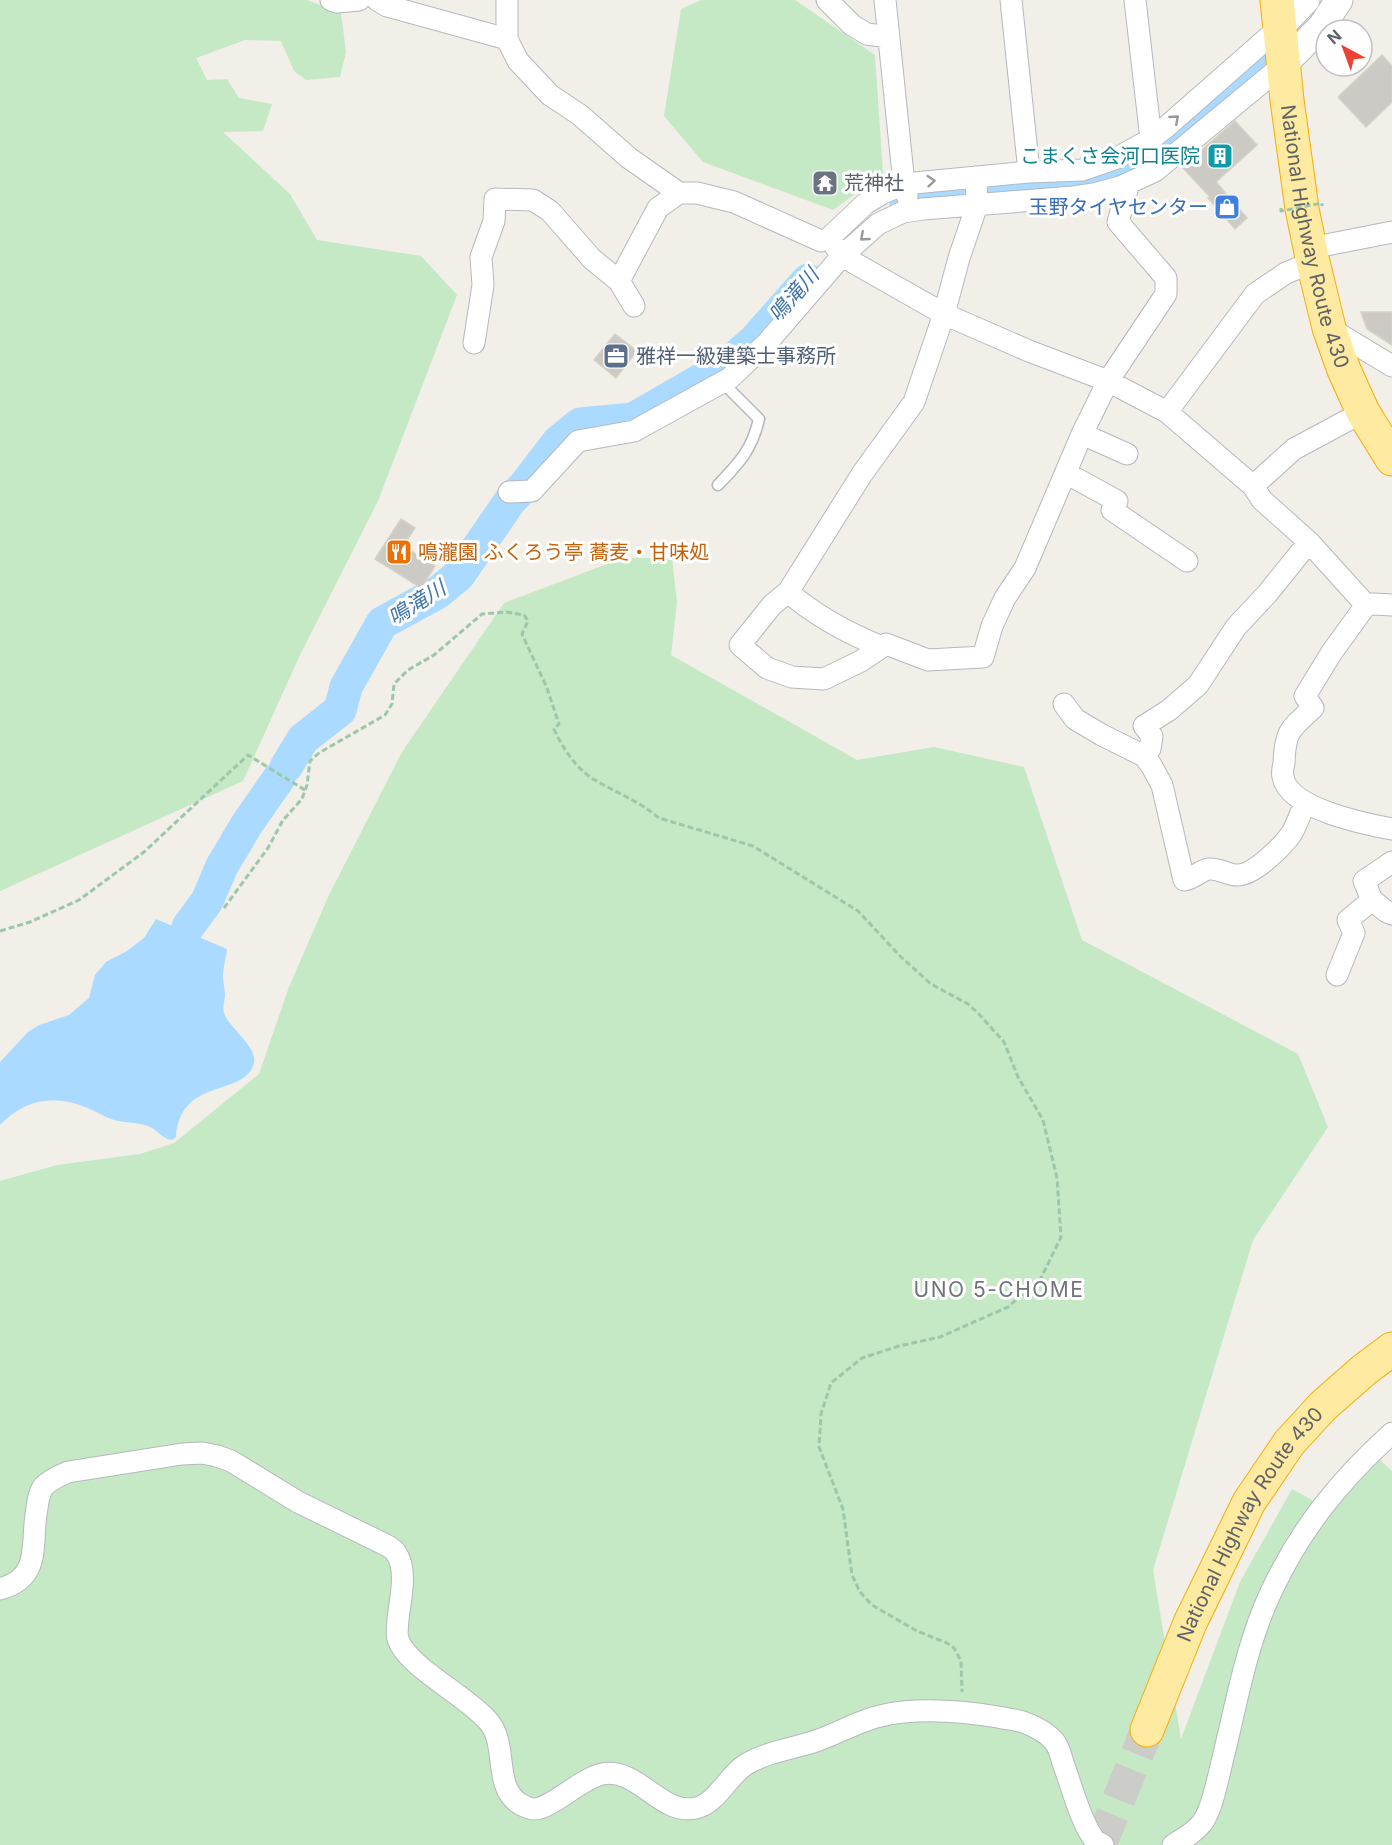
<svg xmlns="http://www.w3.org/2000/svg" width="1392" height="1845" font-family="Inter,'Noto Sans JP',sans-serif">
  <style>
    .green { fill: #c5e8c5 }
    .water { fill: #aadaff }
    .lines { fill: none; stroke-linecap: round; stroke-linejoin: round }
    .stream { stroke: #aadaff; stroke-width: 5 }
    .river { stroke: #aadaff; stroke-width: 33 }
    .building { fill: #cccac5; stroke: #d6d1c6; stroke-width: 1.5 }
    .trunk-tunnel { stroke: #ccccc8; stroke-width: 33; stroke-dasharray: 33 16; stroke-linecap: butt }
    .service-casing { stroke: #b5b8bc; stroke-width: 13 }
    .minor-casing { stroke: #b5b8bc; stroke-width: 23 }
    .tertiary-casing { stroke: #b5b8bc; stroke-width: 29 }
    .trunk-casing { stroke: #f9ab00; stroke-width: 35 }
    .path { stroke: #9cc7a9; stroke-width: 3; stroke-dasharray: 6 3; stroke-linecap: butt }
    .service { stroke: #fff; stroke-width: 10 }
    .minor { stroke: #fff; stroke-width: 21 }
    .tertiary { stroke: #fff; stroke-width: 27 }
    .trunk { stroke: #feeaa1; stroke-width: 33 }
    .path-bridge { stroke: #9cc7a9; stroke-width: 3; stroke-dasharray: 6 3; stroke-linecap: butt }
    .oneway { stroke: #979a9d }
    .labels { text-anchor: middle; stroke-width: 6; stroke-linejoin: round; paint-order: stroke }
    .culture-label { font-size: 20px; fill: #0d838f; stroke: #fff; text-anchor: end }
    .worship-label { font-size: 20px; fill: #5b616d; stroke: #fff; text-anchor: start }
    .shop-label { font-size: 20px; fill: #366cbe; stroke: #fff; text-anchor: end }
    .street-label { font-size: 20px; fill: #5f6368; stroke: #fff }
    .service-label { font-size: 20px; fill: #4e5e75; stroke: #fff; text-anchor: start }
    .food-label { font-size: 20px; fill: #c56008; stroke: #fff; text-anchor: start }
    .water-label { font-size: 21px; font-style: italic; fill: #4174aa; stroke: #fff }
    .neighbourhood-label { font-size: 21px; letter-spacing: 1.5px; fill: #70757a; stroke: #fff }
  </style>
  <rect width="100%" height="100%" fill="#f1efe8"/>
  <path class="green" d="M0,0H307L341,13L346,52L340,77L306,80L294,71L281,41L245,40L196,58L207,80L227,79L239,98L272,104L263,131L223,132L290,194L317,240L421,256L457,295L378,501L300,655L243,781L0,891Z
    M701,0H795L875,55L883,174L833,210L703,162L664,116L681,9Z
    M623,558H672L677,602L671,655L857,760L934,747L1024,767L1082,940L1298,1054L1328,1127L1253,1240L1153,1570L1181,1739L1240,1582L1292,1489L1330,1510L1378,1458L1392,1471V1845H0V1181L57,1165L140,1154L174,1143L259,1074L289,987L329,895L402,752L504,603Z"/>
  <path class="water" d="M156,919L227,949C226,958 223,968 223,977C223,983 225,989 225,995C225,1001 222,1006 224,1013C229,1028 258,1047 254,1063C245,1098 180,1076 176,1137L172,1140C162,1139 157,1129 148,1126C138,1122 122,1123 111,1119C102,1116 94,1110 85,1107C53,1094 24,1100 0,1125V1062L28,1032L39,1025L69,1015L89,998L95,975L106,962L127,951L144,938Z"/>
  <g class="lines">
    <path class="stream" d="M183,936L188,927"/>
    <path class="river" d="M906,203C941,196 977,193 1012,191C1038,190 1065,191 1091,185C1116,179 1140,167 1162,152L1259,66
      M286,767L303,739L340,710L346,687L382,623L437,593L459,575L510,501L525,485L558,442L580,424L633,419L725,366L754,341L808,280
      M188,927L207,901L222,866L247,824L279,778"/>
  </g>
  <path class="building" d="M1382,55L1392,66V102L1366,127L1338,97Z
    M1235,121L1257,145L1216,182L1247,218L1235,229L1208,198L1210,197L1182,167Z
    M1361,312H1392V345L1367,329Z
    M615,334L637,351L616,378L594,360Z
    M401,519L415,528L403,546L435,566L421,588L375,559Z"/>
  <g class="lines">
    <path class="trunk-tunnel" d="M1100,1845L1147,1730"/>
    <g class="service-casing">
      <path id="service" d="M718,485C739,463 752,450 759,419L723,383"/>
    </g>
    <g class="minor-casing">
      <path id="minor" d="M331,0L337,2L359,0
        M377,0L387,6L507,39
        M507,0V39L518,61L550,95L580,115L629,158L679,193H697L734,202L821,241L829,238L866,203L883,193L904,184L1029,172L1082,170L1117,158L1151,139L1165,128L1280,27
        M827,0L852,25L867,34L889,37
        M885,0L904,184L907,196
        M1011,0L1029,172
        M1135,0L1152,148
        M976,177L977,205L959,258L944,314L914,402L862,474L788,592L772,605L740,645L767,668L792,677L824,679L861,661L886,644L928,660L983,657L992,626L1005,598L1025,568L1082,434L1108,381L1166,294V278L1118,222L1129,183
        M835,246L842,256L944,314L1029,351L1108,381L1167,412L1253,486L1294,449L1363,412
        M1311,248L1392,232
        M619,281L658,208L679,193
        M1329,328L1392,366
        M474,343L483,285L481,257L494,221L495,199L533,200L550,211L592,259L619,281L634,306
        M1167,412L1255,294L1286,273L1313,262
        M1082,434L1127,454
        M1066,473L1117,501L1112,510L1187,561
        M1253,486L1262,500L1309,542L1366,605
        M509,492L532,491L578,441L634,431L730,378L766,344L842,256L878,224L903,212L923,209L1073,197L1094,194L1120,187L1155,171L1283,65
        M788,592C816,616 847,633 882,647
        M1392,605L1374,604L1366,605L1332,652L1305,696L1313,708C1290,729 1285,731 1284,763C1283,767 1282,773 1283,777C1289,809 1365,824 1392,829
        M1064,704L1075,719L1102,735L1144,756L1151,765L1162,785L1184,880C1194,879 1200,870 1209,869C1219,868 1228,875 1237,875C1253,876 1283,846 1292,833C1297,824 1301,812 1305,803
        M1144,756L1150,749L1152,736L1144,726L1169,710L1198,685L1236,627L1267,594L1309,542
        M1372,900L1387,912L1392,914
        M1337,975L1354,933L1348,920L1372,900L1364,881L1392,862
        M0,1589C43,1577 30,1544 37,1508C38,1501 39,1492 44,1486C51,1479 59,1476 68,1472L182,1454L202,1453L217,1456L231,1461L298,1502L384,1544C388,1546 394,1549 396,1553C408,1570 400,1600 398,1619C398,1625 396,1633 398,1639C406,1666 467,1696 488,1721C509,1744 492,1786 520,1804C524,1806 530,1809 534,1809C551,1809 580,1779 602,1774C639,1767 660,1816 696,1808C717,1803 728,1776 745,1765C766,1752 791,1749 813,1742C835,1735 858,1721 880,1716C917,1707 961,1711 998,1717C1006,1719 1015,1719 1023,1722C1034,1726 1045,1731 1053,1740C1059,1746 1061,1756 1063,1763C1071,1784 1081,1823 1094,1839C1096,1842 1100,1843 1103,1845
        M1173,1845C1183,1839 1194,1833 1202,1823C1213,1809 1219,1772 1224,1754C1237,1700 1247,1643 1271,1592C1301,1528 1340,1480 1392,1433"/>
    </g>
    <g class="tertiary-casing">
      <path id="tertiary" d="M1280,27L1306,0
        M1283,65L1322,26L1339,0"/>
    </g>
    <g class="trunk-casing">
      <g id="trunk">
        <path id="s1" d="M1277,0L1287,100L1302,209L1313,262L1329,328L1344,370L1363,412L1392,459"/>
        <path id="s2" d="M1147,1730L1190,1623L1249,1502L1289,1443L1323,1406L1364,1370L1392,1349"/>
      </g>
    </g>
    <path class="path" d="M224,908L268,848L283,820L302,799L307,785L310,761L319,753L385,715L392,704L394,684L408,670L434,655L482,614L506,612L524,615L528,621L522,634L547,688L559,724L554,729C562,747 574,765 590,777C612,791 638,800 659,818L753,846L858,911L901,957L931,984L968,1004L978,1013L1004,1042L1018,1077L1043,1120L1057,1178L1061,1237L1041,1278L1008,1307L940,1337L899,1346L862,1358L831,1383L821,1414L819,1447L843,1509L852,1575L860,1592L872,1605L917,1631L947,1643L954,1648L961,1661L962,1692
      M0,931L30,922L79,900L144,852L248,755L305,790"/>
    <use href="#service" class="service"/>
    <use href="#minor" class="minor"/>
    <use href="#tertiary" class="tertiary"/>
    <use href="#trunk" class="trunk"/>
    <path class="path-bridge" d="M1281,208V211L1322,203V206"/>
  </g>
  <defs><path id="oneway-chevron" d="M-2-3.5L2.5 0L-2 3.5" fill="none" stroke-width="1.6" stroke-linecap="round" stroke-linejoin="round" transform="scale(1.5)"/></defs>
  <g class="oneway">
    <use href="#oneway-chevron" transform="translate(1175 119) rotate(-41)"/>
    <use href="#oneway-chevron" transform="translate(931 181) rotate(-5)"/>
    <use href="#oneway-chevron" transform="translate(864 237) rotate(139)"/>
  </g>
  <defs>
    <g id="building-square" transform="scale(1.35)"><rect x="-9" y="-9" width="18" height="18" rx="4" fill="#0f9aa8" stroke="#fff"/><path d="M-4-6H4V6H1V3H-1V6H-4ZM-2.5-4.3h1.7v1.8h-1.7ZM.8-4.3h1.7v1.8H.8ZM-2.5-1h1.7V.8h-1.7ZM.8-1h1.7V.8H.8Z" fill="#fff"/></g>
    <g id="temple-square" transform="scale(1.35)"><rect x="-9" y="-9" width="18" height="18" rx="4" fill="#6b7280" stroke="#fff"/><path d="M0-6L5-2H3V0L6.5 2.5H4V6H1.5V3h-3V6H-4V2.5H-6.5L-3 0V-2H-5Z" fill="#fff"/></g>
    <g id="shop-square" transform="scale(1.35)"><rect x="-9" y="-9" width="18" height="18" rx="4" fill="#3f7fe0" stroke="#fff"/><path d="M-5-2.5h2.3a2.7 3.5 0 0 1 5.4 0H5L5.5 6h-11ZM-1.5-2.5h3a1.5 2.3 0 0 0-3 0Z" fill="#fff"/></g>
    <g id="office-square" transform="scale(1.35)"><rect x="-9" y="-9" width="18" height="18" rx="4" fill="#5c6f8a" stroke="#fff"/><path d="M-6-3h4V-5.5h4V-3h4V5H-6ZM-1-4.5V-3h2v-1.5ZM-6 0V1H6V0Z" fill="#fff"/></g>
    <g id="restaurant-square" transform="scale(1.35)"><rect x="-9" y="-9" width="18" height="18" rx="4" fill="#e8710a" stroke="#fff"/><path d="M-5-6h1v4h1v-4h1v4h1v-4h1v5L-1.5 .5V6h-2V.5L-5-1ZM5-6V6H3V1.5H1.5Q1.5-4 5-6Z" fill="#fff"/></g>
  </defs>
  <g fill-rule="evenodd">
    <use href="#building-square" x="1220" y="156"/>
    <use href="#temple-square" x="825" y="183"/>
    <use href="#shop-square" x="1227" y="207"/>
    <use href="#office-square" x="616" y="356"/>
    <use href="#restaurant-square" x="399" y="552"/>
  </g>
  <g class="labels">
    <g class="culture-label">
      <text x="1200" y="163">こまくさ会河口医院</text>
    </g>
    <g class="worship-label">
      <text x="844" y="190">荒神社</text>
    </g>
    <g class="shop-label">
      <text x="1208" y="214">玉野タイヤセンター</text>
    </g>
    <g class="street-label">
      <text dy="7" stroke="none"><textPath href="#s1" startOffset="240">National Highway Route 430</textPath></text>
      <text dy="7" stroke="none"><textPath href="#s2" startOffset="231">National Highway Route 430</textPath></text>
    </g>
    <g class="service-label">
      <text x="636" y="363">雅祥一級建築士事務所</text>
    </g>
    <g class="food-label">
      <text x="418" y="559">鳴瀧園 ふくろう亭 蕎麦・甘味処</text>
    </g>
    <g class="water-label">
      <text transform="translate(794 295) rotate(-49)" y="7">鳴滝川</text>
      <text transform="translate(417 603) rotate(-32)" y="7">鳴滝川</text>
    </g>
    <g class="neighbourhood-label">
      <text x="999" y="1297">UNO 5-CHOME</text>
    </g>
  </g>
  <g transform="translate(1344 48) rotate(319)"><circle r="28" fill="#ffffff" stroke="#bfc1c3" stroke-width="1.5"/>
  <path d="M0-4.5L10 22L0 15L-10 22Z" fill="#ea4335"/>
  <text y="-9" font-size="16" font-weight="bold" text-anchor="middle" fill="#5f6368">N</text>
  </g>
</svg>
